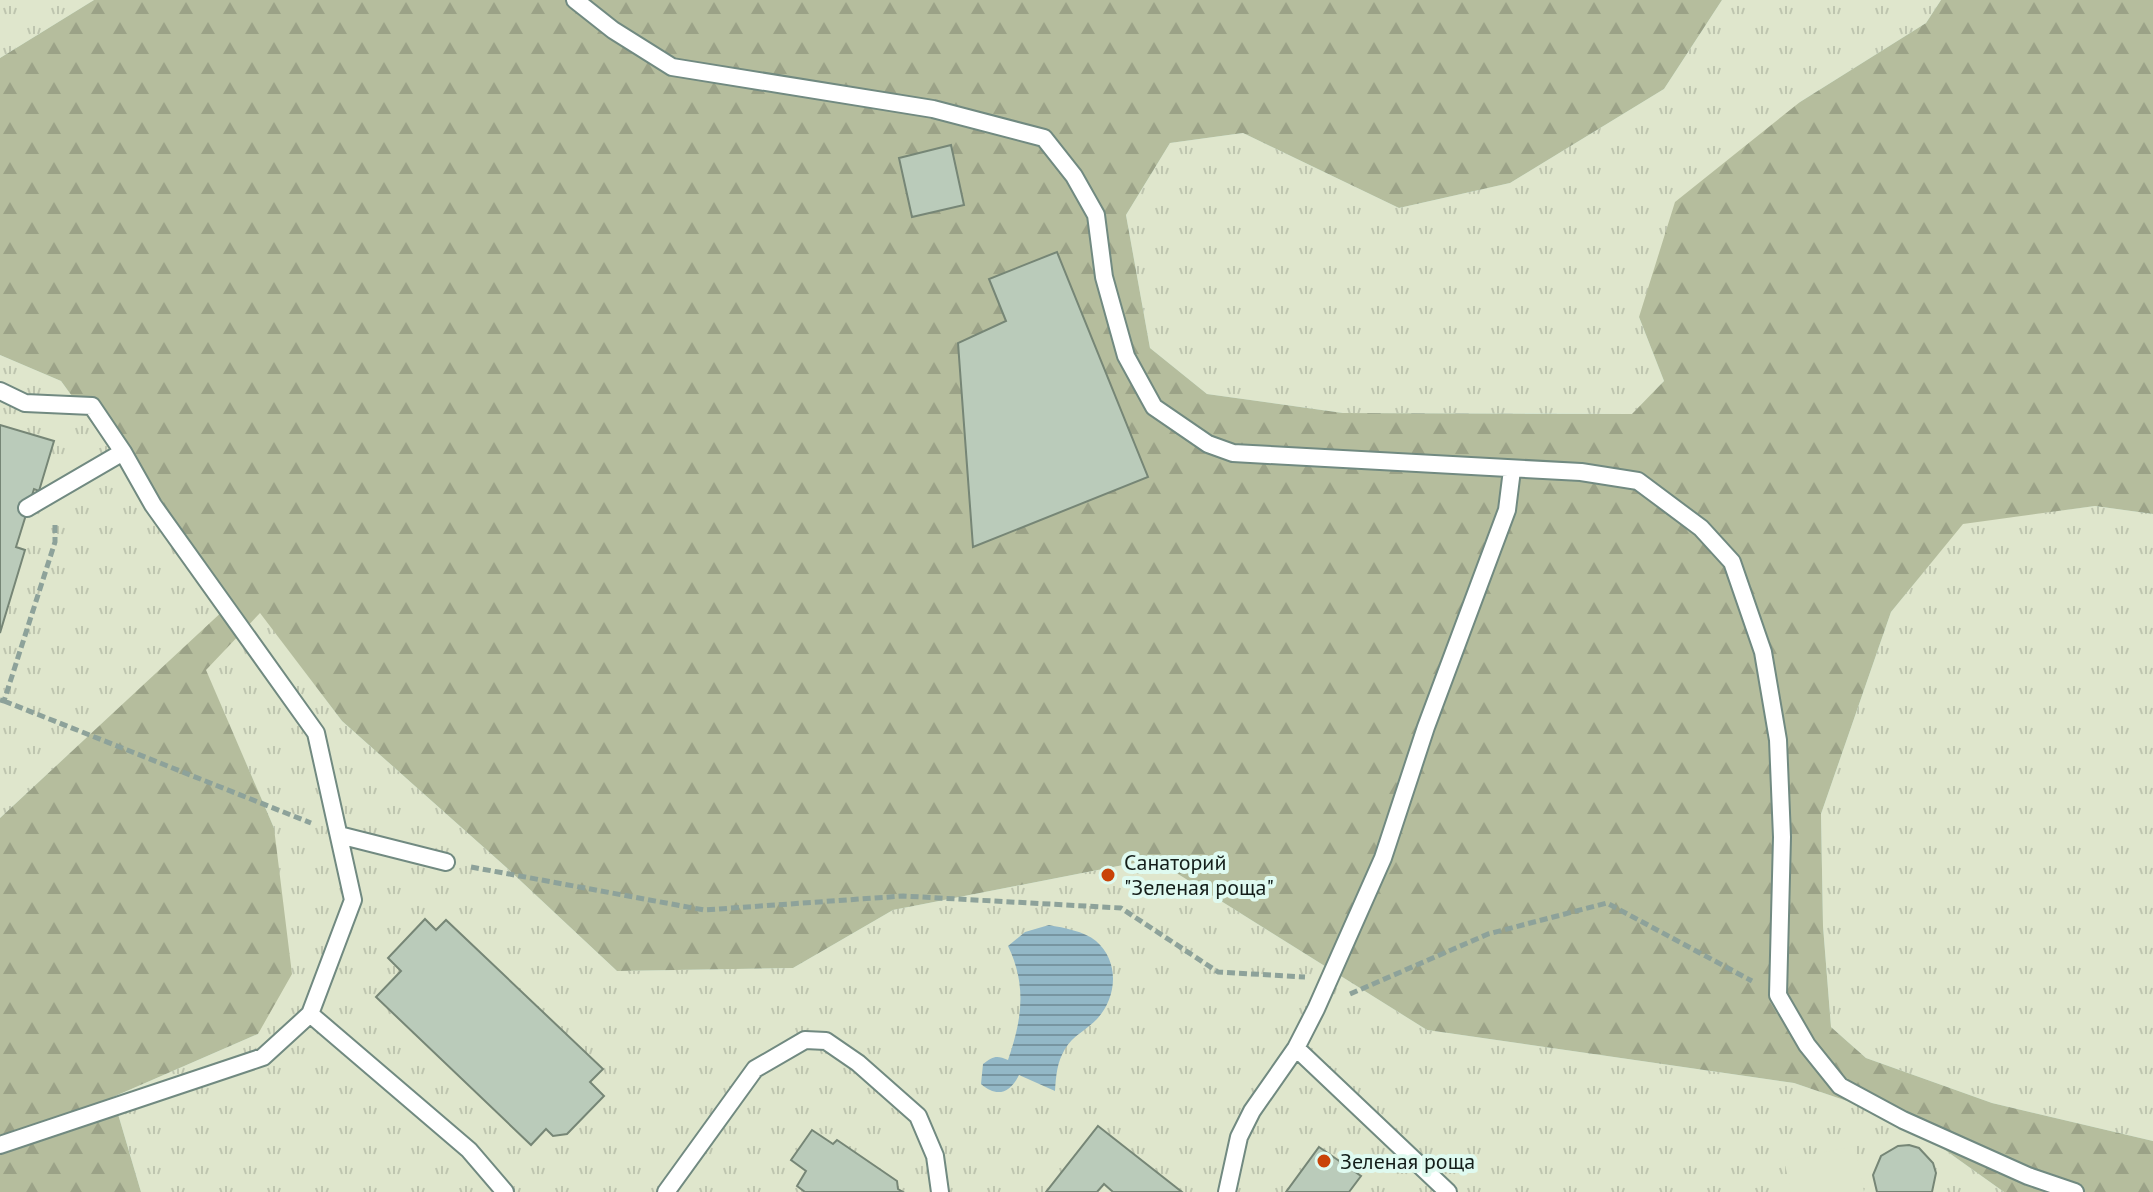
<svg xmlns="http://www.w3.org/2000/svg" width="2153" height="1192" font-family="'PT Sans',sans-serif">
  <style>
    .grass { fill: url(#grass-tufts) }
    .forest { fill: url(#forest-firs) }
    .pitch { fill: #dfe6cc }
    .water { fill: url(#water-rules) }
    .building { fill: #bacbba; stroke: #768676; stroke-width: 2 }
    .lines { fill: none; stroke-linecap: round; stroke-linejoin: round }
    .lane-casing { stroke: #718a81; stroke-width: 20 }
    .path { stroke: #8da29a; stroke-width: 5; stroke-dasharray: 8 4; stroke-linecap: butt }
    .lane { stroke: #fff; stroke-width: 16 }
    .poi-dot { fill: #c94309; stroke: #dffaf0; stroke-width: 3 }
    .labels { text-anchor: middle; stroke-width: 8; stroke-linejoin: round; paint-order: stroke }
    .poi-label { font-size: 22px; fill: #141e1a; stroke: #dffaf0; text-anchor: start }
  </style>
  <defs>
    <pattern id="grass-tufts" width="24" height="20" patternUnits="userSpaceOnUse" patternTransform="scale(2)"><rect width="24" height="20" fill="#dfe6cc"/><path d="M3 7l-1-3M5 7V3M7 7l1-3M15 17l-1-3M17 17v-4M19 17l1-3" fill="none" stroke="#bec5af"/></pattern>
    <pattern id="forest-firs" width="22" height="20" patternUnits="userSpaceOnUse" patternTransform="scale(2)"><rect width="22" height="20" fill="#b5bd9d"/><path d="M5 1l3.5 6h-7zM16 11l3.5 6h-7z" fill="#9ba287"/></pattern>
    <pattern id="water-rules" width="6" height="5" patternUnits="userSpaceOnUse" patternTransform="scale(2)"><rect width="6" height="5" fill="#93b8c7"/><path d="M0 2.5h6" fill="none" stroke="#7795a1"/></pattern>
  </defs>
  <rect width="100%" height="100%" fill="#dffaf0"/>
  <path class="grass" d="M0,0H94L0,58Z
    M1722,0H1941L1926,23L1800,102L1639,317L1664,381L1633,414L1343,413L1207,394L1150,348L1126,215L1170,143L1243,133L1399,208L1510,183L1664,89Z
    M0,355L61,381L227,608L0,818Z
    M2095,506L2153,514V1141L1992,1103L1866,1058L1831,1027L1823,926L1821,814L1891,612L1963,523Z
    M260,612L342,721L507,868L617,971L793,968L893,910L1154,859L1427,1030L1794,1083L1903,1120L2004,1192H141L113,1097L258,1034L274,828L205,669Z"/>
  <path class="forest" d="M94,0H1722L1664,89L1510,183L1399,208L1243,133L1170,143L1126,215L1150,348L1207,394L1343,413L1632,414L1664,381L1639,317L1675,202L1800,102L1926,23L1941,0H2153V514L2095,506L1963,524L1891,612L1821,814L1823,926L1831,1027L1866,1058L1992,1103L2153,1141V1192H2004L1903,1120L1794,1083L1427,1030L1154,859L893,910L793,968L617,971L507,868L342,721L260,613L206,670L274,828L292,974L258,1034L113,1097L141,1192H0V818L226,608L61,381L0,355V58Z"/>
  <path class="pitch" d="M1855,1146L1864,1192H1791L1784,1160Z"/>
  <path class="water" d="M1049,925C1064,928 1084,931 1096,941C1120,962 1117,997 1097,1019C1087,1030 1073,1035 1065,1049C1057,1062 1056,1076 1055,1091L1019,1075C1010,1093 997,1098 981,1084L983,1064C993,1056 997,1055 1008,1060C1022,1020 1027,985 1008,946L1025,932Z"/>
  <path class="building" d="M951,145L964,205L912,217L899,158Z
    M1057,252L1148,477L973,547L958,343L1006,321L989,279Z
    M0,425L54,441L39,491L34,489L16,547L25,550L0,633Z
    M425,919L436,930L446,920L603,1069L590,1082L604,1096L567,1134L553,1136L546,1129L531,1145L376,997L401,971L388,958Z
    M1098,1126L1182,1192H1113L1104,1184L1097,1192H1046Z
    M812,1130L833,1144L837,1140L897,1181L898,1189L903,1192H805L797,1186L806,1171L791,1160Z
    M1909,1145L1919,1148L1933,1163L1936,1173L1932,1192H1877L1873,1175L1881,1156L1898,1146Z
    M1319,1147L1361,1176L1349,1192H1286Z"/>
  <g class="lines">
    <g class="lane-casing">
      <path id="lane" d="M575,0L613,30L672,67L933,109L1044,138L1074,176L1096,215L1104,277L1126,356L1154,407L1208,444L1233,453L1581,472L1638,481L1701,528L1732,562L1763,652L1778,740L1782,837L1778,995L1807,1045L1840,1086L1903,1120L2028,1176L2075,1192
        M0,391L25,403L92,406L123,452L153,505L316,733L353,900L310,1014L263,1057L0,1145
        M27,508L123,452
        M339,835L446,862
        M310,1014L469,1150L505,1192
        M1296,1048L1448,1192
        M666,1192L755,1069L805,1040L826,1041L858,1063L918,1116L935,1156L940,1192
        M1227,1192L1239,1137L1252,1111L1296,1048L1316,1009L1383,858L1426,727L1507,510L1512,470"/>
    </g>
    <path class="path" d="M0,700L4,701L55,542V521
      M4,701L311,823
      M471,867L704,910L903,896L1121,908L1218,972L1305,977
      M1350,994L1488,934L1607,903L1752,981"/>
    <use href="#lane" class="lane"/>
  </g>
  <g class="poi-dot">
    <circle cx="1108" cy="875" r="8"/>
    <circle cx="1324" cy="1161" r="8"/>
  </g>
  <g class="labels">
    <g class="poi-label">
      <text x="1124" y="870">Санаторий<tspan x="1124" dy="25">"Зеленая роща"</tspan></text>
      <text x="1340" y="1169">Зеленая роща</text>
    </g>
  </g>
</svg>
